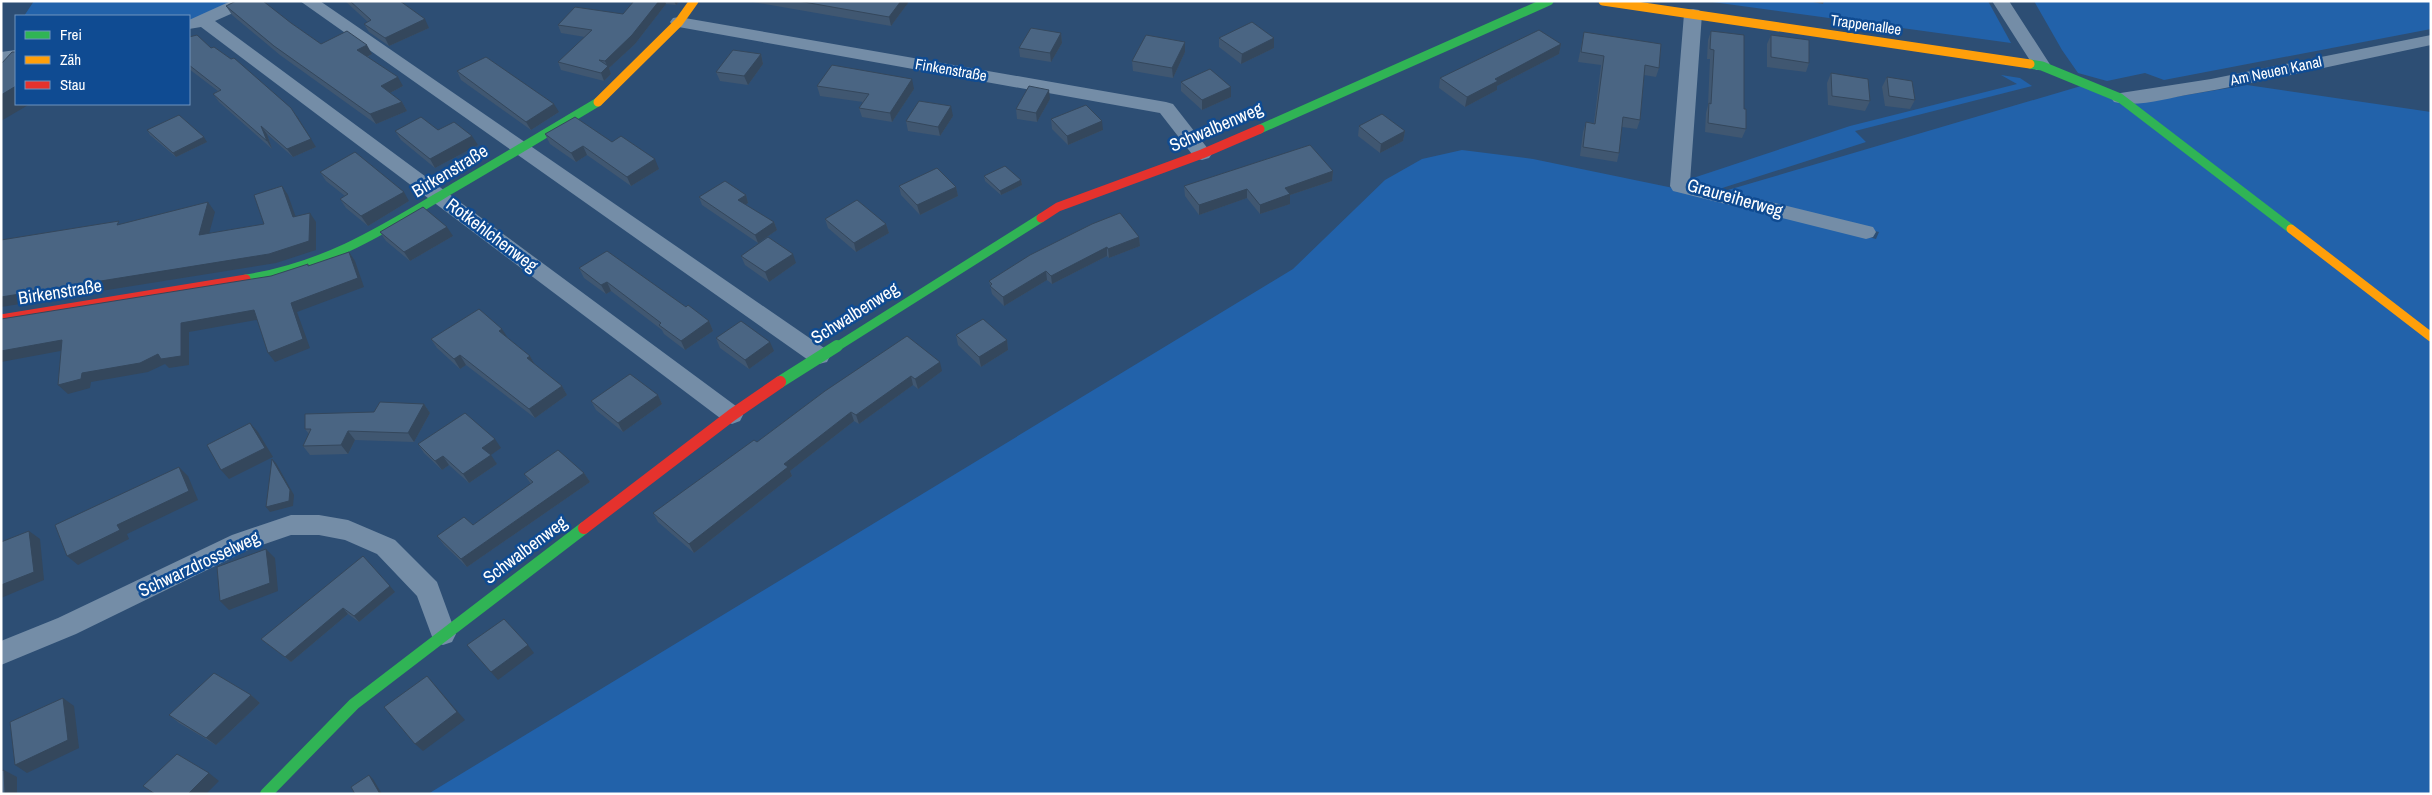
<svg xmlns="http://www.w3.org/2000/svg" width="2432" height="795" font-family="'Archivo Narrow',sans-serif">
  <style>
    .green { fill: #2262aa }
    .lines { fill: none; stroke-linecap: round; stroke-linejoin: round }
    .street { fill: #748da7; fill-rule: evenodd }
    .fast-far1 { stroke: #30b455; stroke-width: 9 }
    .fast { stroke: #30b455; stroke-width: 12 }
    .slow { stroke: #ff9f0a; stroke-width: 9 }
    .jam-far1 { stroke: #e5322d; stroke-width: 9 }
    .jam { stroke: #e5322d; stroke-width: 12 }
    .wall { fill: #405771 }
    .shaded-wall { fill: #34475c }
    .building { fill: #4a6583; stroke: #34475c }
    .labels { text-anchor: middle; stroke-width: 5; stroke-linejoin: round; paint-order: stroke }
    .far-street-label { font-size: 15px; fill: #fff; stroke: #0f4b92 }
    .street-label { font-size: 18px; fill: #fff; stroke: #0f4b92 }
  </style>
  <rect width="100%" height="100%" fill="#2d4e74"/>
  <path class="green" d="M34,1H233L189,21V16H24Z
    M1705,1H1988L2011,43Z
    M2034,1H2431V29L2164,80L2145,73L2107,81L2078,73L2062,50Z
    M2001,75L2020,78L2032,86L1855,131L1866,142L1716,190L1687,180L1850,126L2017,84Z
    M2247,85L2431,112V794H428L1293,269L1385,180L1422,159L1462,150L1533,159L1712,196L1876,239L1879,232L1721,192L2081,86L2138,103Z"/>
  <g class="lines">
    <path class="street" d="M231,1H253L251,5L215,21L740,409L743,415L740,421L732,424L724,421L201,27L189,29V20Z
      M300,1H320L827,350L830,356L827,362L819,364L811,362Z
      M1992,1H2009L2051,66L2048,70H2036Z
      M1693,9L1699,10L1702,14L1690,182L1873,227L1876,232L1873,237L1866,239L1673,191L1670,186L1684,14L1687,10Z
      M679,17L1166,102L1173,104L1212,154L1209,158L1202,160L1195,158L1160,113L673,26L670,22L673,18Z
      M2431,35V45C2351,62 2272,80 2192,94C2168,98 2138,108 2114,102L2111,98L2114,94L2211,79Z
      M16,50V60L1,62V52Z
      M291,515H319L348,520L395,540L437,582L456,634L452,642L443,645L434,642L417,596L377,554L345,540L319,535H291L250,549L76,634L1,665V641L58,618L232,535Z"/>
    <path class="fast-far1" d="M2030,64L2042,66L2120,98L2291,229
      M1260,129L1549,1
      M246,279C325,267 383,230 450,190C500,161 549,131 598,102
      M835,348L1041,218"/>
    <path class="fast" d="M780,382L837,346
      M266,794L354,704L584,528"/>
    <path class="slow" d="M1603,1L2030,64
      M598,102L679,22L694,1
      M2291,229L2431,337"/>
    <path class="jam-far1" d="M1041,218L1058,207L1202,154L1260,129
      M1,319L246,279"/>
    <path class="jam" d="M584,528L732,415L780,382"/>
  </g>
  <path class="wall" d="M345,1H400L429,28L389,46L369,32L364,24L368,22Z
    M634,1H680L676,5L666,4L635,44L609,68L611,74L604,81L561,70L558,62L585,37L561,33L558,25L623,14Z
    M747,1H908V3L891,26Z
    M1808,1H1824L1823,4Z
    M226,6L291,23L321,44L372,54L368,57L403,86L390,93L402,102L407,111L376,124L280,55L232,15Z
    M1711,31L1744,109L1746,129L1742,138L1705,132L1706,113L1708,105L1710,59H1707L1708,40Z
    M1584,32L1659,68L1656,77L1644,75L1640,120L1637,129L1622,127L1619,153L1617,162L1580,156L1583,132L1586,122L1594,123L1601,65L1578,62Z
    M1061,33L1062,43L1051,62L1020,57L1019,48Z
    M1771,35L1809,63L1806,72L1767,67V44Z
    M189,37L316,147L293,157L267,134L272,149L219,102L213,94L218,91L189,69Z
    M1219,38L1274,48L1241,64L1219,47Z
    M1561,44L1559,54L1497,86V90L1465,107L1439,88L1440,78Z
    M1185,52L1173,78L1133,71L1132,61Z
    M761,54L763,64L748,85L720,81L716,72Z
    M457,71L559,112L531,130L461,80Z
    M1831,73L1870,101L1865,111L1828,105L1827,83Z
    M1887,77L1915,100L1910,109L1885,106L1882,87Z
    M1181,82L1231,97L1202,110L1181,91Z
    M817,86L914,89L892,122L862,117L859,108L863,102L820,96Z
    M1050,99L1037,122L1017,119L1016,109Z
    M953,116L940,136L908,131L906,121Z
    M1051,119L1103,130L1068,145L1052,129Z
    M1359,126L1405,131L1403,141L1380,153L1358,136Z
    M147,130L207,142L176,157L150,135Z
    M438,130L478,145L435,168L401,140L395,131Z
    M545,134L612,142L659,169L631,186L587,155L576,162L550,144Z
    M1333,171L1332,181L1290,195V204L1260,214L1247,198L1199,215L1185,196L1184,186Z
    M320,172L409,201L368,226L346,208L340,199L345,196L326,181Z
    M984,176L1021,180L1022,185L1001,195L985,181Z
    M899,186L956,187L958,196L920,215L901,195Z
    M746,195L748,203L745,205L774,222L777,230L758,243L702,205L699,197Z
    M825,219L886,224L889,233L856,252L828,228Z
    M380,232L453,236L410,261L386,241Z
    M1139,237L1140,246L1109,258L1107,256L1052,284L1047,280L1004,306L992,294L989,281Z
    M741,256L796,263L769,282L745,265Z
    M579,268L686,307L709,321L713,331L685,350L664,334L662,330L611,291L606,294L584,278Z
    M502,329L507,338L530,356L535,365L562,386L567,395L535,418L466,365L460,369L437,348L431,339Z
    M956,335L1007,340L1008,350L981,367L958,345Z
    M716,338L774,351L749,369L720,348Z
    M942,371L918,389L913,385L859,424L854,421L790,471L792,476L694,553L658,522L653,513L757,442L825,391Z
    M658,395L662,404L623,432L596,410L591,401Z
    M424,404L430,413L414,442L355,440L348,454L310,455L303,446L309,434L305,429L374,412Z
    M418,444L501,448L490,455L497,464L469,483L449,465L442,470L424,453Z
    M584,473L590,482L467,567L444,545L437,536L473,525L531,484L524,474Z
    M395,592L359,622L348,614L291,662L261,639Z
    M251,695L260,703L216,745L179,723L169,715Z"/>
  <path class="shaded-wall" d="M659,1H665L666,4L635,44L609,68L611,74L604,81L601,73L607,66L605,61Z
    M674,1H680L676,5Z
    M901,1H908V3L891,26L889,17Z
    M425,19L429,28L389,46L385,38Z
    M1061,33L1062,43L1051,62L1050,53Z
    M1274,38V48L1241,64L1242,54Z
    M1185,42V52L1173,78L1172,68Z
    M1561,44L1559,54L1497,86V90L1465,107L1467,97L1495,79Z
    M367,45L372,54L363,59L357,50Z
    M761,54L763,64L748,85L744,76Z
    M398,77L403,86L386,95L381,86Z
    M912,79L914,89L892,122L890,113Z
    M16,86V104H30L1,121V95Z
    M1231,87V97L1202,110V100Z
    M1049,90L1050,99L1037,122L1036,113Z
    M402,102L407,111L376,124L370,114Z
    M554,104L559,112L531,130L526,122Z
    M951,106L953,116L940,136L938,127Z
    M297,116L316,147L293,157L287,149Z
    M1102,121L1103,130L1068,145L1067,136Z
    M261,126L267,134L272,149L267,141Z
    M1405,131L1403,141L1380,153L1381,144Z
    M472,136L478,145L435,168L430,159Z
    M204,137L207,142L176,157L173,153Z
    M583,146L587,155L576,162L571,153Z
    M655,159L659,169L631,186L627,177Z
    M1333,171L1332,181L1290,195V204L1260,214V205L1285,188Z
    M1021,180L1022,185L1001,195L1000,191Z
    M282,186L288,195L299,226L293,217Z
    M956,187L958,196L920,215L917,205Z
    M1247,189V198L1199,215V205Z
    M404,192L409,201L368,226L361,216Z
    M746,195L748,203L740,208L738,200Z
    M208,202L215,212L206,245L199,235Z
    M310,213L316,222V250L276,263L1,307V297Z
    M774,222L777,230L758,243L755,235Z
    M886,224L889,233L856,252L854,243Z
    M447,227L453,236L410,261L404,252Z
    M1139,237L1140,246L1109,258L1108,249Z
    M1107,247V256L1052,284L1051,276Z
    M349,252L355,261L364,287L297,312L310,348L275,362L268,353L291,303Z
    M793,254L796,263L769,282L765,272Z
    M1046,271L1047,280L1004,306L1003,297Z
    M607,282L611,291L606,294L601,285Z
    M254,310L262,319L189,332V365L169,368L165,364L148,372L91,382L90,388L68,394L58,385L181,323Z
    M709,321L713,331L685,350L681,341Z
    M502,329L508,338L499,331Z
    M62,340L71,349L1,362V351Z
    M1007,340L1008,350L981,367L979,357Z
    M770,342L774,351L749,369L745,360Z
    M460,355L466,365L460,369L454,359Z
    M530,356L535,365L527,358Z
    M940,362L942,371L918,389L915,379Z
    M911,376L913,385L859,424L856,415Z
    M562,386L567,395L535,418L529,409Z
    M658,395L662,404L623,432L618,423Z
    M424,404L430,413L414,442L408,433Z
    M851,412L854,421L790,471L792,476L694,553L689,544L784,464Z
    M250,423L258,432L273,457L229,479L221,470Z
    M348,431L355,440L348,454L341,445Z
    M495,439L501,448L488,457L482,448Z
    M491,455L497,464L469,483L463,474Z
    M443,456L449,465L442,470L435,461Z
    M272,459L276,463L294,495L293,506L270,512L266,507Z
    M179,467L188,476L198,500L127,534L129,539L78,565L67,556L117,525Z
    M584,473L590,482L467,567L461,559Z
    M29,531L40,539L44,580L1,598V585Z
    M266,549L275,558L278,591L229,610L220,601Z
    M390,586L395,592L359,622L354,616Z
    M343,608L348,614L291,662L285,657Z
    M528,645L534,653L498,680L491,672Z
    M427,676L465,720L423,751L415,744Z
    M251,695L260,703L216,745L206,738Z
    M63,698L74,706L79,748L27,773L15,765Z
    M4,770L17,777V794H5Z
    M209,773L219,781L206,794H188Z
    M369,775L373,779L382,794H380Z"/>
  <path class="building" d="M236,1H263L291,23L321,44L347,31L367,45L357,50L398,77L381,86L402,102L370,114L274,46L226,6Z
    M350,1H400L425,19L385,38L364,24L371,20Z
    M634,1H659L632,35L605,61L599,60L608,66L601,73L558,62L592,30L558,25L575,7L623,14Z
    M798,1H901L889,17Z
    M1252,22L1274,38L1242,54L1219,38Z
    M1031,28L1061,33L1050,53L1019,48Z
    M1539,30L1561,44L1495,79L1498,81L1467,97L1440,78Z
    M1711,31L1744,35V109H1746V129L1708,123L1709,103L1711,104L1714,50L1710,49Z
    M1584,32L1661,44L1659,68L1645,65L1640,120L1623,117L1619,153L1583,147L1586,122L1595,124L1604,56L1581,52Z
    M197,35L211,48L214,47L231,59L234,58L291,108L311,139L287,149L261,126L267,141L213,94L221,90L189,65V37Z
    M1146,35L1185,42L1172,68L1132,61Z
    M1771,35L1809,40V63L1771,57Z
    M733,50L761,54L744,76L716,72Z
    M12,52H16V86L1,95V64Z
    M486,57L554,104L526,122L457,71Z
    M832,65L912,79L890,113L859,108L869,94L817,86Z
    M1210,69L1231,87L1202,100L1181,82Z
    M1831,73L1868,79L1870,101L1832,96Z
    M1887,77L1912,81L1915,100L1889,96Z
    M1029,86L1049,90L1036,113L1016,109Z
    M919,101L951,106L938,127L906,121Z
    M1086,105L1102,121L1067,136L1051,119Z
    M1382,114L1405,131L1381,144L1359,126Z
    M179,115L204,137L173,153L147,130Z
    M421,117L438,130L454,122L472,136L430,159L395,131Z
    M575,117L612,142L621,136L655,159L627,177L583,146L571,153L545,134Z
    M1310,145L1333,171L1285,188L1290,194L1260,205L1247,189L1199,205L1184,186Z
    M355,152L404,192L361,216L340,199L348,194L320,172Z
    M1005,166L1021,180L1000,191L984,176Z
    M937,168L956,187L917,205L899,186Z
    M725,181L746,195L738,200L774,222L755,235L699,197Z
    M282,186L293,217L310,213L309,241L269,254L1,297V240L119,221L117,225L208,202L199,235L264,224L254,195Z
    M857,200L886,224L854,243L825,219Z
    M423,207L447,227L404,252L380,232Z
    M1120,213L1139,237L1108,249L1107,247L1051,276L1046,271L1003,297L990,286L992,284L989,281L1030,255L1092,224Z
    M768,237L793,254L765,272L741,256Z
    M607,251L686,307L688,305L709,321L681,341L659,325L661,323L607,282L601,285L579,268Z
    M349,252L358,278L291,303L303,339L268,353L254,310L181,323V356L161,359L158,354L140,363L82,373L81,379L58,385L62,340L1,351V319L271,276L308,264V266Z
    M479,309L502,329L499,331L530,356L527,358L562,386L529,409L460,355L454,359L431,339Z
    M983,319L1007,340L979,357L956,335Z
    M741,321L770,342L745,360L716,338Z
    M907,336L940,362L915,379L911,376L856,415L851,412L784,464L788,467L689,544L653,513L754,440L757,442L825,391Z
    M630,374L658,395L618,423L591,401Z
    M380,402L424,404L408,433L348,431L341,445L303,446L311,429H305V414L374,412Z
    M465,413L495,439L482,448L491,455L463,474L443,456L435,461L418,444Z
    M250,423L265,448L221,470L207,445Z
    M558,450L584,473L461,559L437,536L464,517L473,525L533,482L524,474Z
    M272,459L290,490L289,501L266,507Z
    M179,467L189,491L117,525L120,530L67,556L55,525Z
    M29,531L34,572L1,585V542Z
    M266,549L270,583L220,601L217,567Z
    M363,556L390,586L354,616L343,608L285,657L261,639Z
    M504,619L528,645L491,672L467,645Z
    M214,673L251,695L206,738L169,715Z
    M427,676L457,712L415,744L384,707Z
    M63,698L68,740L15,765L10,722Z
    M177,754L209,773L188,794H155L143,786Z
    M4,770L5,794H1V771Z
    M369,775L380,794H355L351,787Z"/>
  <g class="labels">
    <g class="far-street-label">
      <text transform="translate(1866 25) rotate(8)" y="5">Trappenallee</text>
      <text transform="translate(951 70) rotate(10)" y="5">Finkenstraße</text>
      <text transform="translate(2276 71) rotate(-12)" y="5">Am Neuen Kanal</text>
    </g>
    <g class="street-label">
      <text transform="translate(1216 127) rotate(-23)" y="6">Schwalbenweg</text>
      <text transform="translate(450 171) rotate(-31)" y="6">Birkenstraße</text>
      <text transform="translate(1735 198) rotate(16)" y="6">Graureiherweg</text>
      <text transform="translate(492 235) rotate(37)" y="6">Rotkehlchenweg</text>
      <text transform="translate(60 292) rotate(-9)" y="6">Birkenstraße</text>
      <text transform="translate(855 313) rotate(-32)" y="6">Schwalbenweg</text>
      <text transform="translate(525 550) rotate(-37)" y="6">Schwalbenweg</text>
      <text transform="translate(199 564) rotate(-25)" y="6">Schwarzdrosselweg</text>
    </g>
  </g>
  <rect width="2432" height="795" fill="none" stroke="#ffffff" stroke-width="5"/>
  <rect x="15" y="15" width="175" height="90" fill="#0f4b92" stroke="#6f93be"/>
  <rect x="25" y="31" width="25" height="8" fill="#30b455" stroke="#6f93be"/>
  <text x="60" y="40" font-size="15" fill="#ffffff">Frei</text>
  <rect x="25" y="56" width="25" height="8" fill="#ff9f0a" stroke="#6f93be"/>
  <text x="60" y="65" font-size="15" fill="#ffffff">Zäh</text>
  <rect x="25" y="81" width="25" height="8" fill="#e5322d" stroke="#6f93be"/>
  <text x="60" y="90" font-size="15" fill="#ffffff">Stau</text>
</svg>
